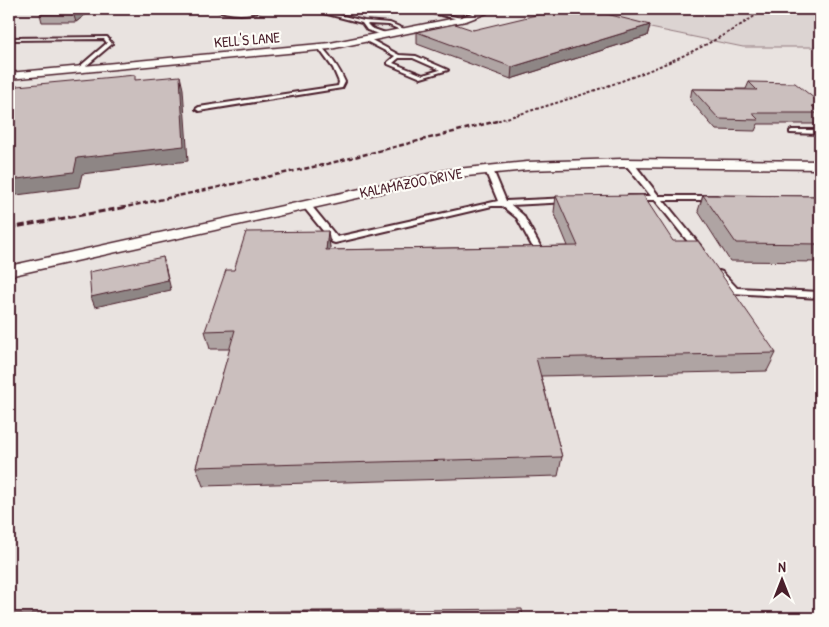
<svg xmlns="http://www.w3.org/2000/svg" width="829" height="627" font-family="'Patrick Hand',sans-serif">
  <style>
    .built { fill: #e9e3e0 }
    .green { fill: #dcd4d2; stroke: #937a7e }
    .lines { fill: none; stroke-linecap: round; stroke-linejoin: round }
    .service-casing { stroke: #4a1f2b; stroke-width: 4 }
    .minor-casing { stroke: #4a1f2b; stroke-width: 3 }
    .service { fill: #fdfcf7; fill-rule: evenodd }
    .minor { fill: #fdfcf7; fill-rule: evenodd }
    .rail-far2 { stroke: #4a1f2b; stroke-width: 2; stroke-dasharray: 3 2; stroke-linecap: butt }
    .rail-far1 { stroke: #4a1f2b; stroke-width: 2.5; stroke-dasharray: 5 2.5; stroke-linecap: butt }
    .rail { stroke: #4a1f2b; stroke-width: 3; stroke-dasharray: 7 3; stroke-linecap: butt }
    .wall { fill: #afa4a3; stroke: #4a1f2b }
    .shaded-wall { fill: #8e8685; stroke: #4a1f2b }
    .building { fill: #cbbfbe; stroke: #4a1f2b }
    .labels { text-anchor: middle; stroke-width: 4.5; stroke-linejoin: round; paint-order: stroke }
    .far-street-label { font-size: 15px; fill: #4a1f2b; stroke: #fdfcf7 }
  </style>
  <rect width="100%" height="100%" fill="#f6f3ef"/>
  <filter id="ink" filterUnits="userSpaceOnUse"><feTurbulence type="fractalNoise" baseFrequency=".02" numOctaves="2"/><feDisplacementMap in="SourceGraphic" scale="10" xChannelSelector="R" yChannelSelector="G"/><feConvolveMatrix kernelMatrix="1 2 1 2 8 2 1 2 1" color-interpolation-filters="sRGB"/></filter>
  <g filter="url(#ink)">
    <path class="built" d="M9,9H558L743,47H820V618H9Z"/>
    <path class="green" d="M558,9H820V47H743Z"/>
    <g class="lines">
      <g class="service-casing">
        <path id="service" d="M214,9L239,11L264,9C250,16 228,15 214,9Z
          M308,9H314L364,21L390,23L409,31L405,32L389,25L367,24L371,28L388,34L386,36L367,30L362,23Z
          M415,9H422L465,19L463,20Z
          M107,37L112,44L80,71L77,69L78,68L107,43L104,39L9,40V38Z
          M364,38H368L399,55L416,56L448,70L421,78L388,64V62L395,56L364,40ZM399,58H413L440,70L423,75L393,63Z
          M317,46H321C331,57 339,68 345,82L342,88L199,111L196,109L199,107L338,86L339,82L333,68Z
          M792,130H820V134L790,133V131Z
          M626,161H632L659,196H717V200H663L703,249L704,251L703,253H697L655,200H628V196H651L626,165Z
          M486,168L493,170L506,201L569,198L573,200L569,202L511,205L523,215L544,253L543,255H537L517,218L502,206H492L335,243L332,242L302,205L303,203H309L337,237L498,201L485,170Z
          M719,271L722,272L737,288L820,292V298L731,293L714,274Z"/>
      </g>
      <g class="minor-casing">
        <path id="minor" d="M484,9L488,11L487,13L466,21L330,49L9,79V73L330,43L461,17Z
          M622,159L820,161V169L622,167L527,170L447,178L9,276V266L447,170L527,162Z"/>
      </g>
      <use href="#service" class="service"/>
      <use href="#minor" class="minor"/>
      <path class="rail-far2" d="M493,122C587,94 684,66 765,9"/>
      <path class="rail-far1" d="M121,208L327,164L497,121"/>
      <path class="rail" d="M9,228L127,207"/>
    </g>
    <path class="wall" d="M47,9H93L76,22H42L40,14Z
      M650,25L647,36L511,79L417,44V32L473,30Z
      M749,82L820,103V117H819L816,124H758L755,131L716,130L690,100L692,89H746Z
      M703,195L820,196V262L730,261L698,211Z
      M556,196L673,241L776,353L767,371L541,376L562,457L558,476L203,486L196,467L230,349H210L205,331L234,270L328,231L330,250L568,246L554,212Z"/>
    <path class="shaded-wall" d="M80,9H93L76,22L73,13Z
      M650,25L647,36L511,79L512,67Z
      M180,76L183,89L188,161L82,174L79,187L9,196V180L77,158Z
      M328,231L330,247L327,268L326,250Z
      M163,257L171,290L95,307L91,297Z"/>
    <path class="building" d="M47,9H80L73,13L40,14Z
      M561,9H587L650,25L512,67L417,32L455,24L473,30Z
      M135,75V80L180,76L184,146L77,158L74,172L9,180V95L13,94L17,86Z
      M749,82L795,83L820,103V106H812L820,113H752L759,120L719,119L692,89L757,90Z
      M643,195L673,241H698L776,353L536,358L562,457L196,467L235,330L205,331L226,270H234L246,232L328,231L326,250L578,246L556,196Z
      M703,195L820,196V244L736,243Z
      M163,257L168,280L91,297L89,272Z
      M522,609L523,618H9V614Z"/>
  </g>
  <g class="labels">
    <g class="far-street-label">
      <text transform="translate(247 40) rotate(-5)" y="5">KELL'S LANE</text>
      <text transform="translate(411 183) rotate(-11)" y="5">KALAMAZOO DRIVE</text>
    </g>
  </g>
  <rect width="829" height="627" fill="none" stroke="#fdfcf7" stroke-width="30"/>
  <rect x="15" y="15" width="799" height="597" fill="none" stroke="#4a1f2b" stroke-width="2" filter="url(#ink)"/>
  <g transform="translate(782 580)" stroke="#fdfcf7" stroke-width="4" paint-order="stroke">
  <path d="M0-4L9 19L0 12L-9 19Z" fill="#4a1f2b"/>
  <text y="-8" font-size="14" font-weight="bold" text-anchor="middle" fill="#4a1f2b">N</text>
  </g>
</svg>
